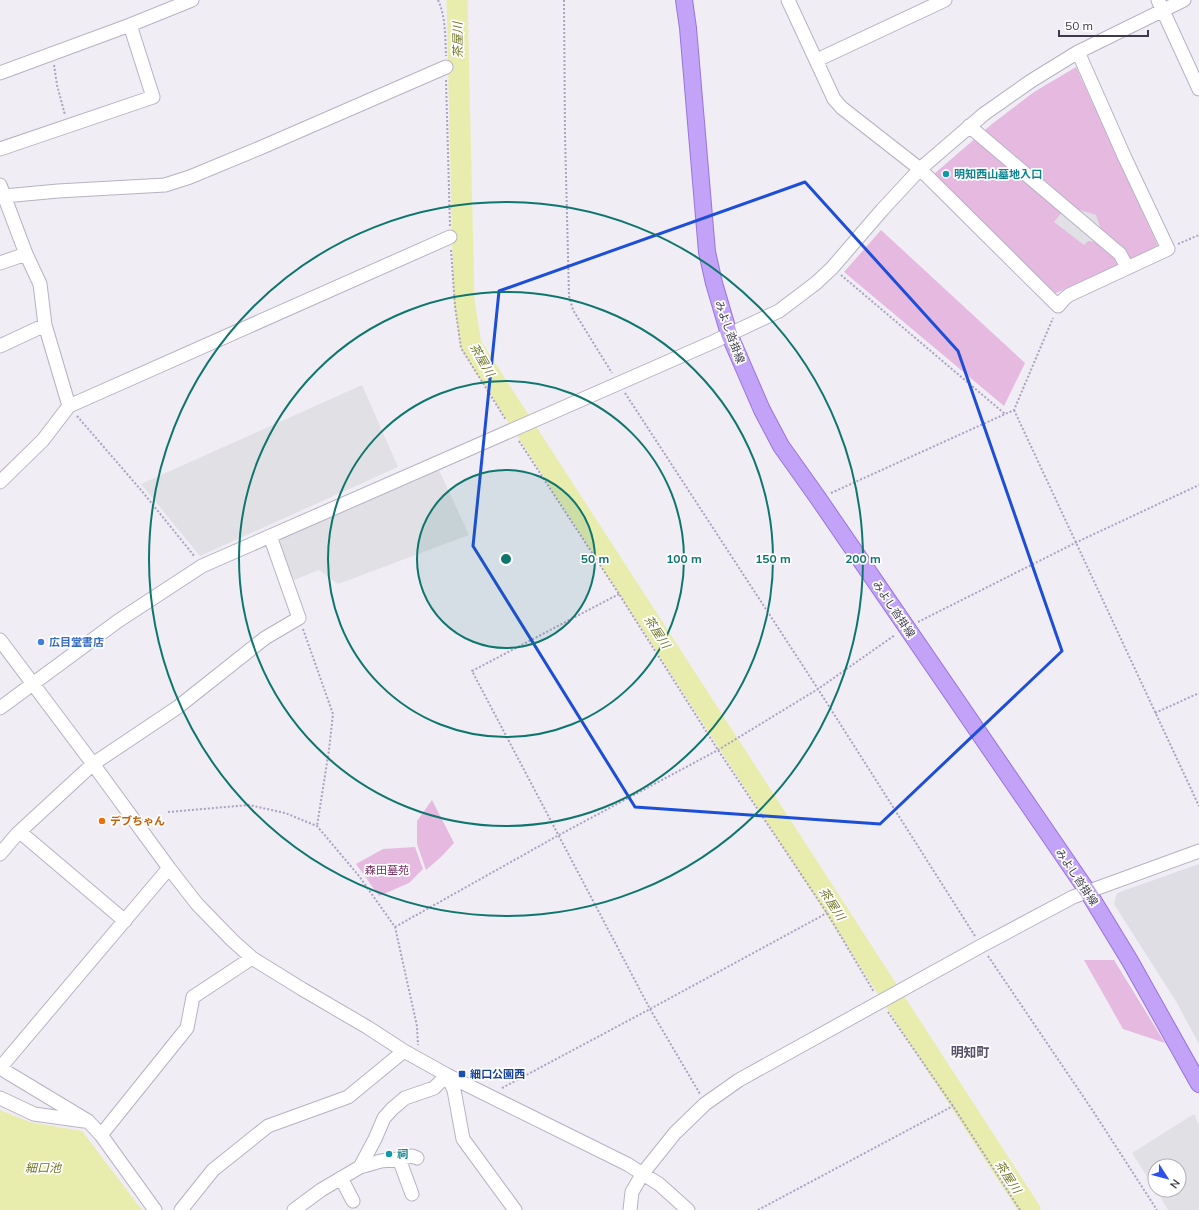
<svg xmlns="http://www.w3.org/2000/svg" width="1199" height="1210" font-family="Mulish,'Noto Sans JP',sans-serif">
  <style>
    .industrial { fill: #dfdee5 }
    .green { fill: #e6b9e1 }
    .parking { fill: #e1e0e5 }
    .water { fill: #e8edae }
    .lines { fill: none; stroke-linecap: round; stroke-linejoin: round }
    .river { stroke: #e8edae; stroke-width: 21 }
    .minor-casing { stroke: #b7b2c3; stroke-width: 15 }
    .major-casing { stroke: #9973dd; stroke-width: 18 }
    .path { stroke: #aba1c1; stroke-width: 2; stroke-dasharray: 2 2; stroke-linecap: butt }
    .minor { stroke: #fff; stroke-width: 13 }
    .major { stroke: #c3a3f8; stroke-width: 16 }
    .marked { fill: none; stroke: #1d4ed8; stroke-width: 3; stroke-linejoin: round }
    .ring { fill: none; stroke: #0f766e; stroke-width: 2 }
    .culture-dot { fill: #0f9aa8; stroke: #fff; stroke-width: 1.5 }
    .shop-dot { fill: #3f7fe0; stroke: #fff; stroke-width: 1.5 }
    .food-dot { fill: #e8710a; stroke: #fff; stroke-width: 1.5 }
    .transit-dot { fill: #1a4fb4; stroke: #fff; stroke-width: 1.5 }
    .labels { text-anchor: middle; stroke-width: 3.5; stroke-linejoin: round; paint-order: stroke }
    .culture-label { font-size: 11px; font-weight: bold; fill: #0d838f; stroke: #fff; text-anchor: start }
    .street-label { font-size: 11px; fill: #3e3a4a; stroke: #fff }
    .shop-label { font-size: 11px; font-weight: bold; fill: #366cbe; stroke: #fff; text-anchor: start }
    .food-label { font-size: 11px; font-weight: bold; fill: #c56008; stroke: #fff; text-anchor: start }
    .park-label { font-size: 11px; fill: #793064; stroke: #fff }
    .transit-label { font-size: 11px; font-weight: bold; fill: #164399; stroke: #fff; text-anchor: start }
    .water-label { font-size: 12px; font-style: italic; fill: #72782b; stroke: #fff }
    .quarter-label { font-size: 13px; font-weight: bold; fill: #59526c; stroke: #fff }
    .centre { fill: #0f766e; stroke: #fff; stroke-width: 2 }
    .ring-label { font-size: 12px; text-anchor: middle; font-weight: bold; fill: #0f766e; stroke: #fff; stroke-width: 3.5; stroke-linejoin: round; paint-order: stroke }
  </style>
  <rect width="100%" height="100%" fill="#f0edf5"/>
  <path class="industrial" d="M1199,864V1044L1177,1003L1114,904L1117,893Z"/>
  <path class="green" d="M1076,67L1158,246L1052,295L934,174L992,124L1034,92Z
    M881,230L1025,363L1004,406L844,272Z
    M432,800L454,843L441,857L426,870L417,844V821Z
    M415,847L423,869L409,883L379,896L356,864L383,849Z
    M1084,960H1114L1165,1043L1123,1029Z"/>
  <path class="parking" d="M1067,206L1096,215L1102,233L1097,242L1088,241L1084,245L1054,222Z
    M362,385L398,467L200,556L141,484Z
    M439,470L469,535L338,584L319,570L294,580L277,540Z
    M1194,1114L1199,1125V1210H1168L1156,1190H1179V1166H1155V1189L1132,1153Z"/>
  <path class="water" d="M0,1110L30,1122L82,1131L142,1210H0Z"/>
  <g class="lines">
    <path class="river" d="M457,0L464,300L471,345L1030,1210"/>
    <g class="minor-casing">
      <path id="minor" d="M788,0L834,99L842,108L920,169L1058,306L1064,299L1069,295L1168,249L1125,158L1078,52
        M1158,0L1199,89
        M817,60L945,0
        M0,73L130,25L192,0
        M969,126L1120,254L1127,267
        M0,149L153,97L130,25
        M0,185L26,254L40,284L45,325L69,406
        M4,196L58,191L165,185L190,177L260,148L446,67
        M0,263L26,254
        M0,346L45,325
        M0,482L43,440L69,406L450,237
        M0,640L93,764L169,868L197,904L232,940L252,958L302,989L367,1027L404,1051L447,1075L627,1164L659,1184L688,1210
        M0,708L118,621L202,566L713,342L779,311L816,283L832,268L882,210L920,169L984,114L1031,81L1078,52L1184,0
        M20,832L125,921
        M0,854L17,834L93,764L178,707L265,638L299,618L270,536
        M0,1068L169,868
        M0,1068L88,1121L101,1135L155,1210
        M0,1098L34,1114L84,1121
        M101,1135L187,1028L193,997L252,958
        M399,1159L412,1156L417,1158
        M360,1167L375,1139L384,1118L392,1109L405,1098L434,1088L447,1075L454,1090L463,1139L515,1210
        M341,1178L353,1201
        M181,1210L213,1170L268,1126L348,1097L404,1051
        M294,1210L321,1190L360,1167L381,1161L399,1159L412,1194
        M630,1210L632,1192L643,1173L675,1133L705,1104L739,1080L981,946L1073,897L1199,851"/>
    </g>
    <g class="major-casing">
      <path id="major" d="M684,0L688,28L707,252L714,283L729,334L762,410L781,446L818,498L1088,892L1130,961L1199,1084"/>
    </g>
    <path class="path" d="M438,0C446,17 445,37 446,56
      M564,0L565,135L569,296L573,310L612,373
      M54,65L57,85L65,115
      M446,80L450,226
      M1178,244L1199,235
      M451,250L455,306L461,348L506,420
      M841,275L1005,414
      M625,393L818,689L975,936
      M1014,410L1199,806
      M77,416L141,490L195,557
      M519,441L619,594L718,750L827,913L874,992
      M831,493L1014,410L1053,318
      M619,594L472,671L650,1009L700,1094
      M918,622L1077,542L1199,485
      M303,629L333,714L329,750L317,826
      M1155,713L1199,693
      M168,812L249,805L285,813L317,826L359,876L395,927L417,1026L418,1045
      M395,927L559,835L718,750L818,689L895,635
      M988,956L1093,1111L1157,1210
      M888,1012L953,1106L1020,1210
      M502,1088L650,1009L827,913
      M758,1210L953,1106"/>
    <use href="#minor" class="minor"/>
    <use href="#major" class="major"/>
  </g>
  <path class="marked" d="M805,182L958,351L1062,651L880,824L635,807L473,546L499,291Z"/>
  <circle cx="506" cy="559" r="89" fill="#0f766e" fill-opacity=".12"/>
  <g class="ring">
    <circle cx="506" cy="559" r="89"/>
    <circle cx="506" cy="559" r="178"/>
    <circle cx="506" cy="559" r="267"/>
    <circle cx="506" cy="559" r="357"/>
  </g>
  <g class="culture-dot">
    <circle cx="946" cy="174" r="4"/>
    <circle cx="389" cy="1154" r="4"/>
  </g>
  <circle class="shop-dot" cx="41" cy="642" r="4"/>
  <circle class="food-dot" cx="102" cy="821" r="4"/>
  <rect class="transit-dot" x="458" y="1070" width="8" height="8" rx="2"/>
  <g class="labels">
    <g class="culture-label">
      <text x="954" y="178">明知西山墓地入口</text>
      <text x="397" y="1158">祠</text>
    </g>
    <g class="street-label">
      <text transform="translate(730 332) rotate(70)" y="4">みよし沓掛線</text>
      <text transform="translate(894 609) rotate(56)" y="4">みよし沓掛線</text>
      <text transform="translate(1077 877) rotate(56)" y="4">みよし沓掛線</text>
    </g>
    <g class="shop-label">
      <text x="49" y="646">広目堂書店</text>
    </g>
    <g class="food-label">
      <text x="110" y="825">デブちゃん</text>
    </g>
    <g class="park-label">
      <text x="387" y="874">森田墓苑</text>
    </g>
    <g class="transit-label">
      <text x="470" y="1078">細口公園西</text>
    </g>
    <g class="water-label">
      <text transform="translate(458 40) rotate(-91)" y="4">茶屋川</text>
      <text transform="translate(482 360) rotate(60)" y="4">茶屋川</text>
      <text transform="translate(657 632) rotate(57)" y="4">茶屋川</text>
      <text transform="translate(832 904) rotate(57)" y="4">茶屋川</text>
      <text x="43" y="1172">細口池</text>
      <text transform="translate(1008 1177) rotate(57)" y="4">茶屋川</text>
    </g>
    <g class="quarter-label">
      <text x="970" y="1057">明知町</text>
    </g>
  </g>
  <circle cx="506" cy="559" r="6" class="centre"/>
  <g class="ring-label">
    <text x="595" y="563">50 m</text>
    <text x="684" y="563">100 m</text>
    <text x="773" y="563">150 m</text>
    <text x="863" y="563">200 m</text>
  </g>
  <g transform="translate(1167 1178) rotate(126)"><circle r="19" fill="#ffffff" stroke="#b2b0b7"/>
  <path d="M0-3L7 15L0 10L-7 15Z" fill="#2d50ec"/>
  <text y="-6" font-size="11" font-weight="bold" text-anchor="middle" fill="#3e3a4a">N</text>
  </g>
  <path d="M1059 30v6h89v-6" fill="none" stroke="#3e3a4a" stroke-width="2"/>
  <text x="1065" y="30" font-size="12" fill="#3e3a4a" stroke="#ffffff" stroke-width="3" paint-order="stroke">50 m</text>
</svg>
